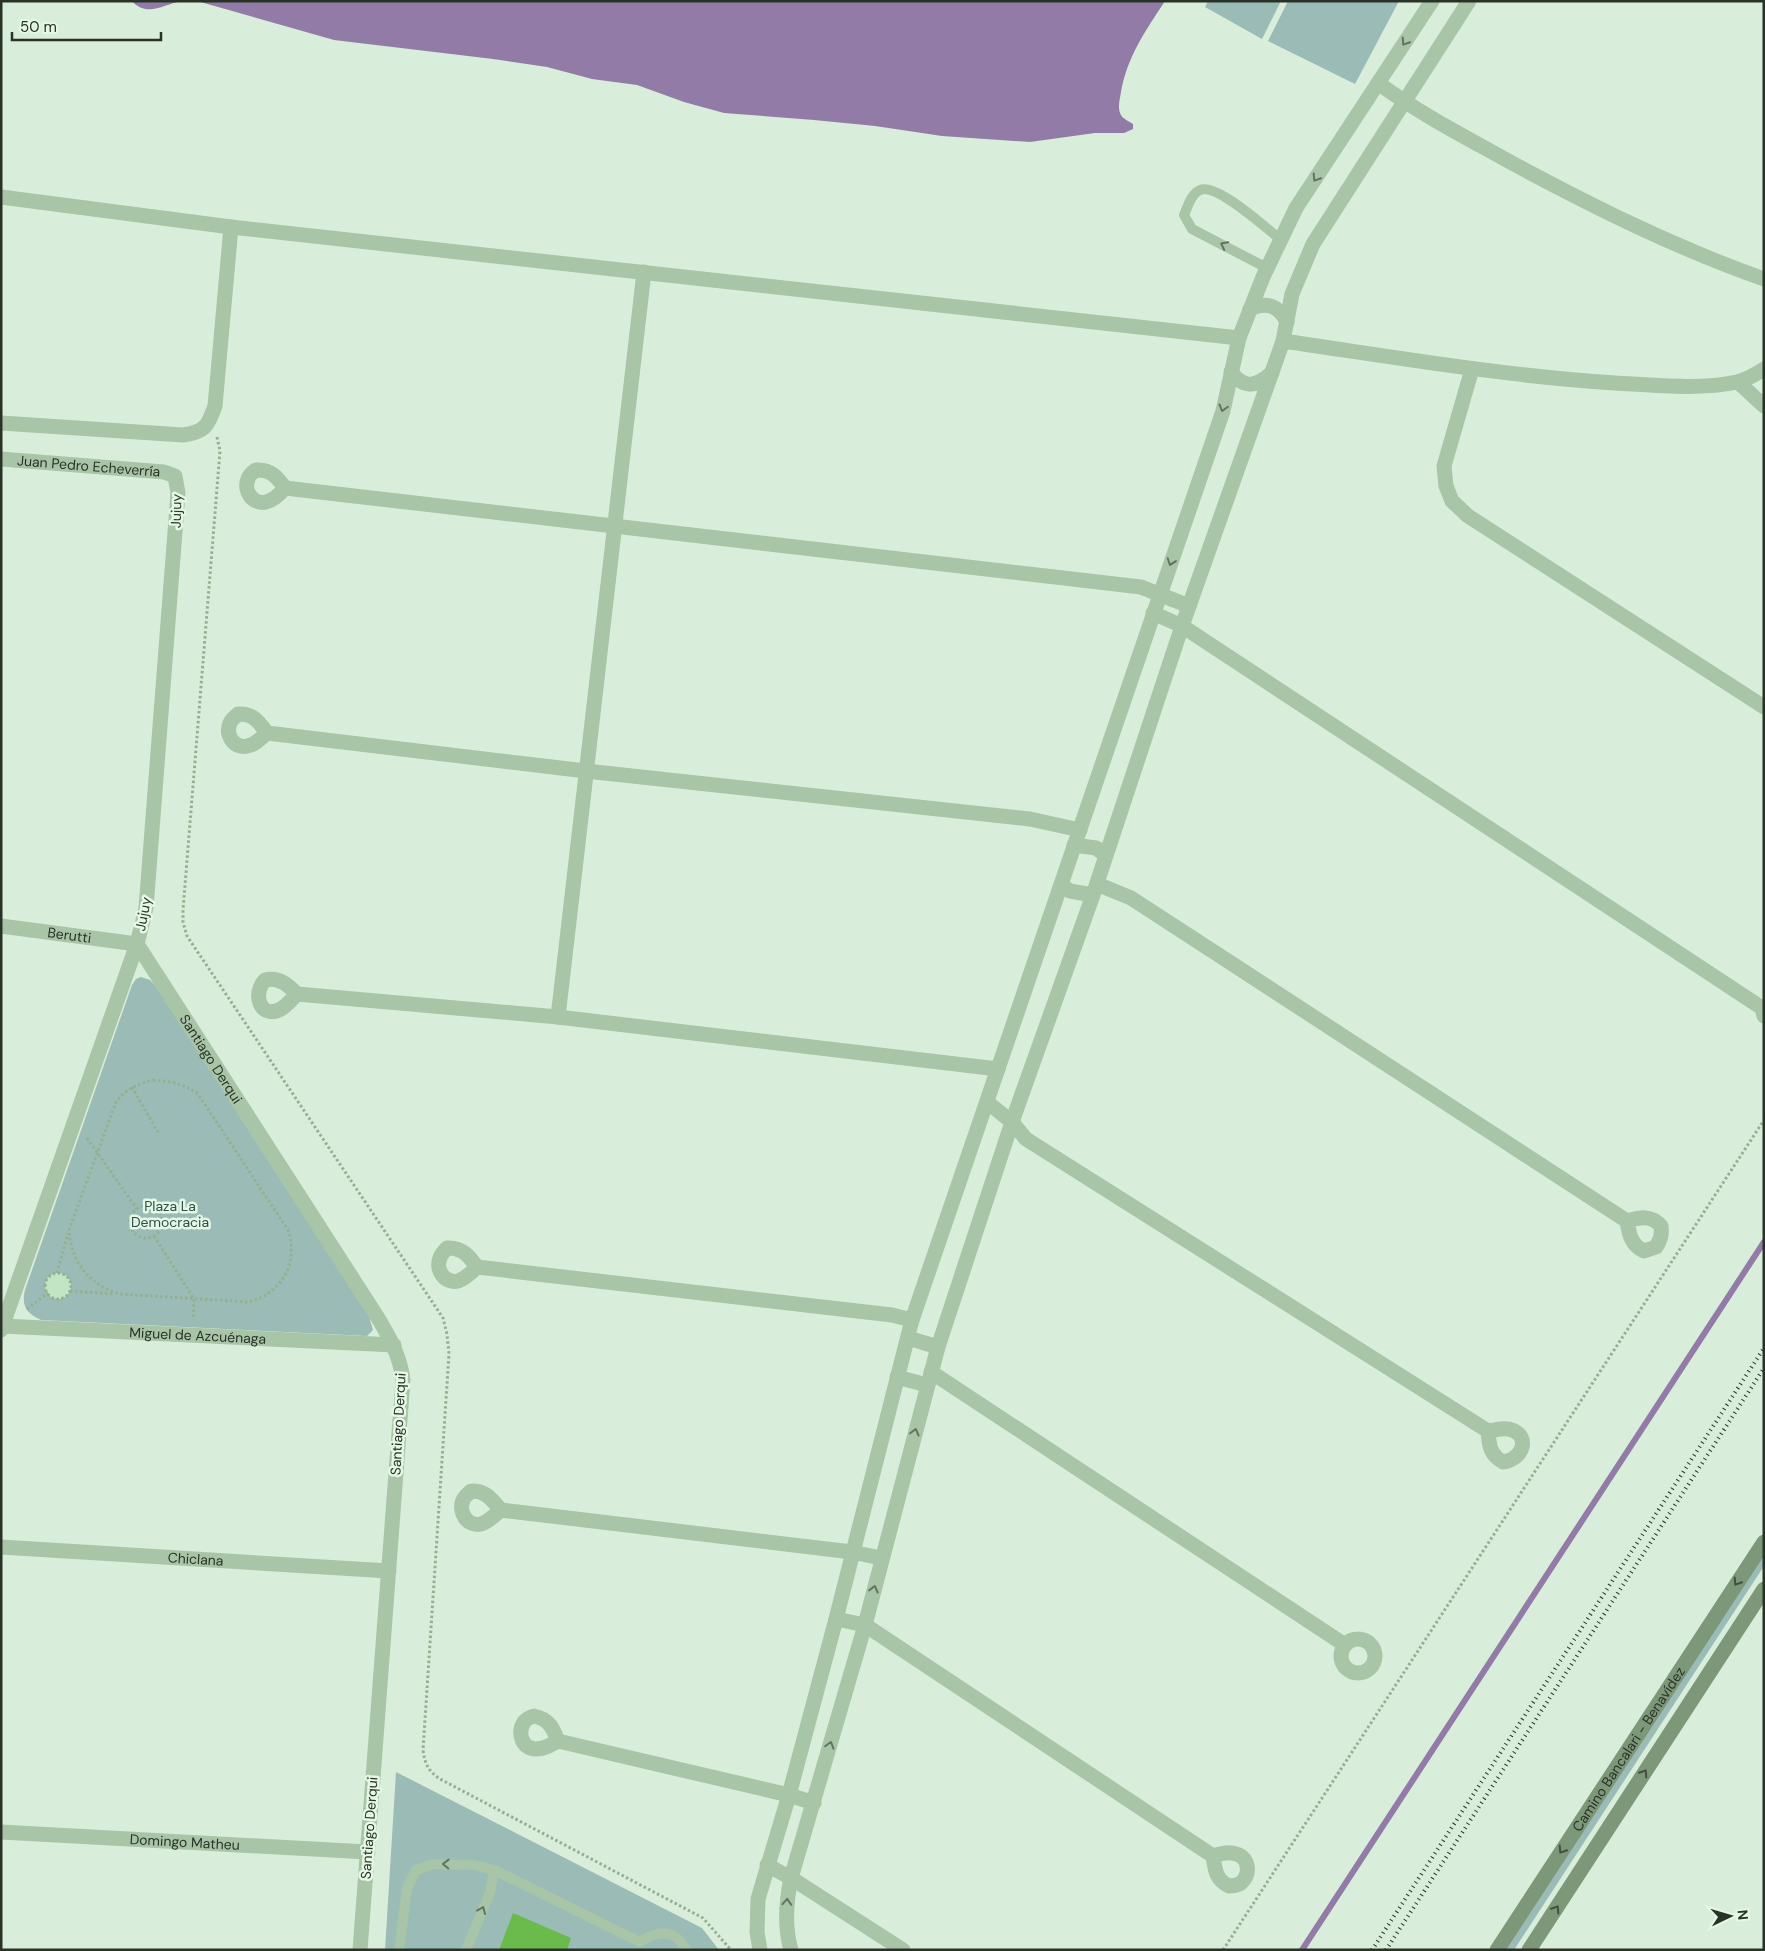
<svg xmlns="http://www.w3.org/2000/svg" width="1765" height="1951" font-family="'DM Sans',sans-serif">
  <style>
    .green { fill: #9bbcb6 }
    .plaza { fill: #c2e5c3 }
    .water { fill: #937ba8 }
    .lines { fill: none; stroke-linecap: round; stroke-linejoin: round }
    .stream { stroke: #937ba8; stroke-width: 6 }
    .building { fill: #6aba4c }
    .path { stroke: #94b091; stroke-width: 3; stroke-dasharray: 2.5 2.5; stroke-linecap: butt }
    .lane { stroke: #a8c5a7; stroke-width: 10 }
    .street { stroke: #a8c5a7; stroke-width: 15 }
    .secondary { stroke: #7d9878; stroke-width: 15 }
    .rail { stroke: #293227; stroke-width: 4; stroke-dasharray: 1 4; stroke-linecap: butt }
    .oneway { stroke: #627461 }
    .oneway2 { stroke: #42513f }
    .labels { text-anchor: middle; stroke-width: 5; stroke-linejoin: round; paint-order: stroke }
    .street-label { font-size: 14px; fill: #293227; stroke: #e5f7e5 }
    .park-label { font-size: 14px; fill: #2d4e49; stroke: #e5f7e5 }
  </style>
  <rect width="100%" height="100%" fill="#d9eeda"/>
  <path class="green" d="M1208,1H1281L1262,39L1205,7Z
    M1288,1H1399L1355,84L1268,41Z
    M141,977L150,980L155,985L369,1316L373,1330L367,1336L41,1320C27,1313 21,1307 25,1290L132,985L136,979Z
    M1764,1551V1566L1514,1950H1505Z
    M396,1772L702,1928L719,1950H385Z"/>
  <path class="plaza" d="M45 1286a13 13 0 1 1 26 0a13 13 0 1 1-26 0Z"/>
  <path class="water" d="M132,1H182C164,4 147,18 132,1Z
    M197,1H1165C1146,30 1127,57 1121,92C1120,99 1117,108 1121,115C1123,119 1129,121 1133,124V129L1124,133H1095L1030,142L942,136L875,126L814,120L724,113L684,102L637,85L592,79L547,67L493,59L334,40Z"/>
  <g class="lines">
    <path class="stream" d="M1302,1950L1764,1242"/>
  </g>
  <path class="building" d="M513,1913L571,1938L567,1950H499Z"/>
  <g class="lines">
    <path class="path" d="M217,437L220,451L183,910V922L187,936L443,1318L447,1334L449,1354L423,1750C425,1764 428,1771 440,1779L703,1918L731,1950
      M153,1080C170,1081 184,1084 198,1094L288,1230C299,1263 282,1293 249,1302L120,1294C89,1285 71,1262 69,1230L116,1102C126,1089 137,1084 153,1080Z
      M132,1087L159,1134
      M87,1138L137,1209
      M130 1222a16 16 0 1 1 32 0a16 16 0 1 1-32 0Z
      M158,1212L173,1204
      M154,1236L194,1299L193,1319
      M57,1273L68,1233
      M45 1286a13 13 0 1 1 26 0a13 13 0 1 1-26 0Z
      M70,1291L114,1294
      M27,1309L48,1293
      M1223,1950L1764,1120"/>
    <path class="lane" d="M1267,268L1192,229L1184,215C1188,206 1191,194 1200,190C1216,182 1267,229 1280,239
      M640,1942C658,1930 676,1929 686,1950
      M399,1950L407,1888L416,1870L433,1864L474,1865L494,1870L640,1942
      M466,1950L490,1893L494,1870"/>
    <g class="street">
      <path d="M1378,83C1420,114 1467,138 1512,163C1594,207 1676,248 1764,279"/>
      <path d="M1,197L231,227L1239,338"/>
      <path d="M1250,309C1267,301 1279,306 1287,322"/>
      <path d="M1283,341C1394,357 1504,376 1615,383C1652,385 1701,390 1737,382C1745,380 1756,374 1764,369"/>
      <path d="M1472,369L1444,466L1446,486L1452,501L1468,516L1764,707"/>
      <path d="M1231,372C1245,390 1257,386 1272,373"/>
      <path d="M1738,382L1764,406"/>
      <path d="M1,423L183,435C205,432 208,426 215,406L231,227"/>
      <path id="s1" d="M1,459L164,472L175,476L178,493L146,908L137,944L1,1330"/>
      <path d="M285,488C280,494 274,500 266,502C253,505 243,491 248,479C249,475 253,472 256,470C271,469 277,477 285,488L1141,587L1189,606"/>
      <path d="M1153,613L1182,626L1762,1008L1764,1016"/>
      <path d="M267,733C261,738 255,745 247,746C234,749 225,735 230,723C231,720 235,717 238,714C253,713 259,722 267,733L586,771L1030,819L1080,830"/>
      <path d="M1074,845L1096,848L1106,855"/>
      <path d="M1097,884L1131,898L1627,1221C1641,1217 1651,1215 1661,1226C1662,1235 1661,1239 1656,1247L1644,1251C1631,1245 1629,1234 1627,1221"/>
      <path d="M1061,885L1070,891L1093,895"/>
      <path id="s2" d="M1,926L137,944L378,1318C390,1338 400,1356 403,1380L360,1950"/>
      <path d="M297,994C291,1000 286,1007 279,1010C260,1018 252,994 265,980C279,977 287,984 297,994L558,1017L998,1069"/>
      <path d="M558,1017L644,272"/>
      <path d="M987,1102L1012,1122L1026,1139L1488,1431C1496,1430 1505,1427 1512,1430C1531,1437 1522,1460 1503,1462C1490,1455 1489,1445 1488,1431"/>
      <path d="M477,1267C472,1272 465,1279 458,1281C445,1284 435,1270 440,1258C441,1254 445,1251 447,1248C462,1247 469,1256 477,1267L892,1315L912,1320"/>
      <path id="s3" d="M3,1326L394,1345"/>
      <path d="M908,1338L938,1347"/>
      <path d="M931,1372L1345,1645"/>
      <path d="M897,1377L927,1385"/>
      <path d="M501,1510C495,1515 488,1522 481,1524C467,1527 458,1512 463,1500C464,1497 468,1494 471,1491C486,1490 492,1500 501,1510L852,1552L881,1558"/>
      <path id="s4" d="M1,1547L389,1571"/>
      <path d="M836,1619L865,1625L1213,1856C1220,1854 1229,1851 1236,1854C1249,1857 1251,1874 1241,1883C1238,1885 1233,1886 1229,1886C1216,1880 1215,1870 1213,1856"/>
      <circle cx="1358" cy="1656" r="17"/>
      <path d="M558,1741C553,1728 549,1719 534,1716C531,1717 526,1719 524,1722C517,1733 522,1749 536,1749C544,1749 551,1745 558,1741L789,1795L814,1803"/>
      <path id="s5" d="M1,1832L368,1852"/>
      <path d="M767,1865L791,1878L903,1950"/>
      <path d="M760,1950L757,1932L758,1899L789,1795L836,1619L912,1320L1223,411L1239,338L1263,277L1296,208L1432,1"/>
      <path d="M791,1950C784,1926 786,1902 791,1878L865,1625L938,1347L1012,1122L1093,895L1182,626L1283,341L1292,294L1313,244L1469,1"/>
    </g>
    <g class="secondary">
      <path id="s6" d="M1497,1950L1764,1542"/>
      <path d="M1529,1950L1764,1589"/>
    </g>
    <path class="rail" d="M1372,1950L1764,1348
      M1386,1950L1764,1368"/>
  </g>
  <defs><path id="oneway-chevron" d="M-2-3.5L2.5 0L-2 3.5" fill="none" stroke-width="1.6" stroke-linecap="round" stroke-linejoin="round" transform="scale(1.25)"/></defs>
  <g class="oneway">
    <use href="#oneway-chevron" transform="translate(1405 42) rotate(123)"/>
    <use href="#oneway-chevron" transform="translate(1316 178) rotate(123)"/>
    <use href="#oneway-chevron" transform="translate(1224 245) rotate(-153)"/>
    <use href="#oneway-chevron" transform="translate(1223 408) rotate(105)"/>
    <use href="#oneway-chevron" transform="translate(1171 562) rotate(109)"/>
    <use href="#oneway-chevron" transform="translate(915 1432) rotate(-75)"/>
    <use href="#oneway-chevron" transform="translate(874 1589) rotate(-76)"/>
    <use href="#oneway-chevron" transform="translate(830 1745) rotate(-74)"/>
    <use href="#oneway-chevron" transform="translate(446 1864) rotate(-179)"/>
    <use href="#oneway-chevron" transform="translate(787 1902) rotate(-86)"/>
    <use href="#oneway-chevron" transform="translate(482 1910) rotate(-67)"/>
  </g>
  <g class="oneway2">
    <use href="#oneway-chevron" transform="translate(1737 1582) rotate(123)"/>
    <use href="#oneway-chevron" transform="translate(1644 1773) rotate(-57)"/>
    <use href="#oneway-chevron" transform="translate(1562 1850) rotate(123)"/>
    <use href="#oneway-chevron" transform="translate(1556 1909) rotate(-57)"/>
  </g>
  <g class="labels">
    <g class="street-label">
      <text dy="5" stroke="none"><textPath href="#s1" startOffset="88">Juan Pedro Echeverría</textPath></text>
      <text transform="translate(176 511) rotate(-88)" y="5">Jujuy</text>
      <text transform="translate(143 914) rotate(-79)" y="5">Jujuy</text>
      <text dy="5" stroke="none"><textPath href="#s2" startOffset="69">Berutti</textPath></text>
      <text dy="5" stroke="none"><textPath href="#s2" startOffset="274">Santiago Derqui</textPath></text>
      <text dy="5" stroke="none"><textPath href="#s3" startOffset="195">Miguel de Azcuénaga</textPath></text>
      <text transform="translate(398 1424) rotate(-87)" y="5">Santiago Derqui</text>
      <text dy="5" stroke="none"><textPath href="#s4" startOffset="195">Chiclana</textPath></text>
      <text dy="5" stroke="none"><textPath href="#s6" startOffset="240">Camino Bancalari - Benavídez</textPath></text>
      <text transform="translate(369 1828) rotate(-86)" y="5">Santiago Derqui</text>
      <text dy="5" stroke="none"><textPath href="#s5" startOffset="184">Domingo Matheu</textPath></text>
    </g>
    <g class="park-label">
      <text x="170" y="1211">Plaza La<tspan x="170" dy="16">Democracia</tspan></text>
    </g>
  </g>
  <rect width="1765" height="1951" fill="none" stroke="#293227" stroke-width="5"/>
  <g transform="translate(1730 1916) rotate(85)" stroke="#e5f7e5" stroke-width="4" paint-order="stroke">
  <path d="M0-4L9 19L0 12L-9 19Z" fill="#293227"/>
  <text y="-8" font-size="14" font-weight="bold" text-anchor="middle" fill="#293227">N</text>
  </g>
  <path d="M12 32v8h149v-8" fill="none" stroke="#293227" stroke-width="2.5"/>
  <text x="20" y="32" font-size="15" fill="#293227" stroke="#e5f7e5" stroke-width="4" paint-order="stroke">50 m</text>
</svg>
